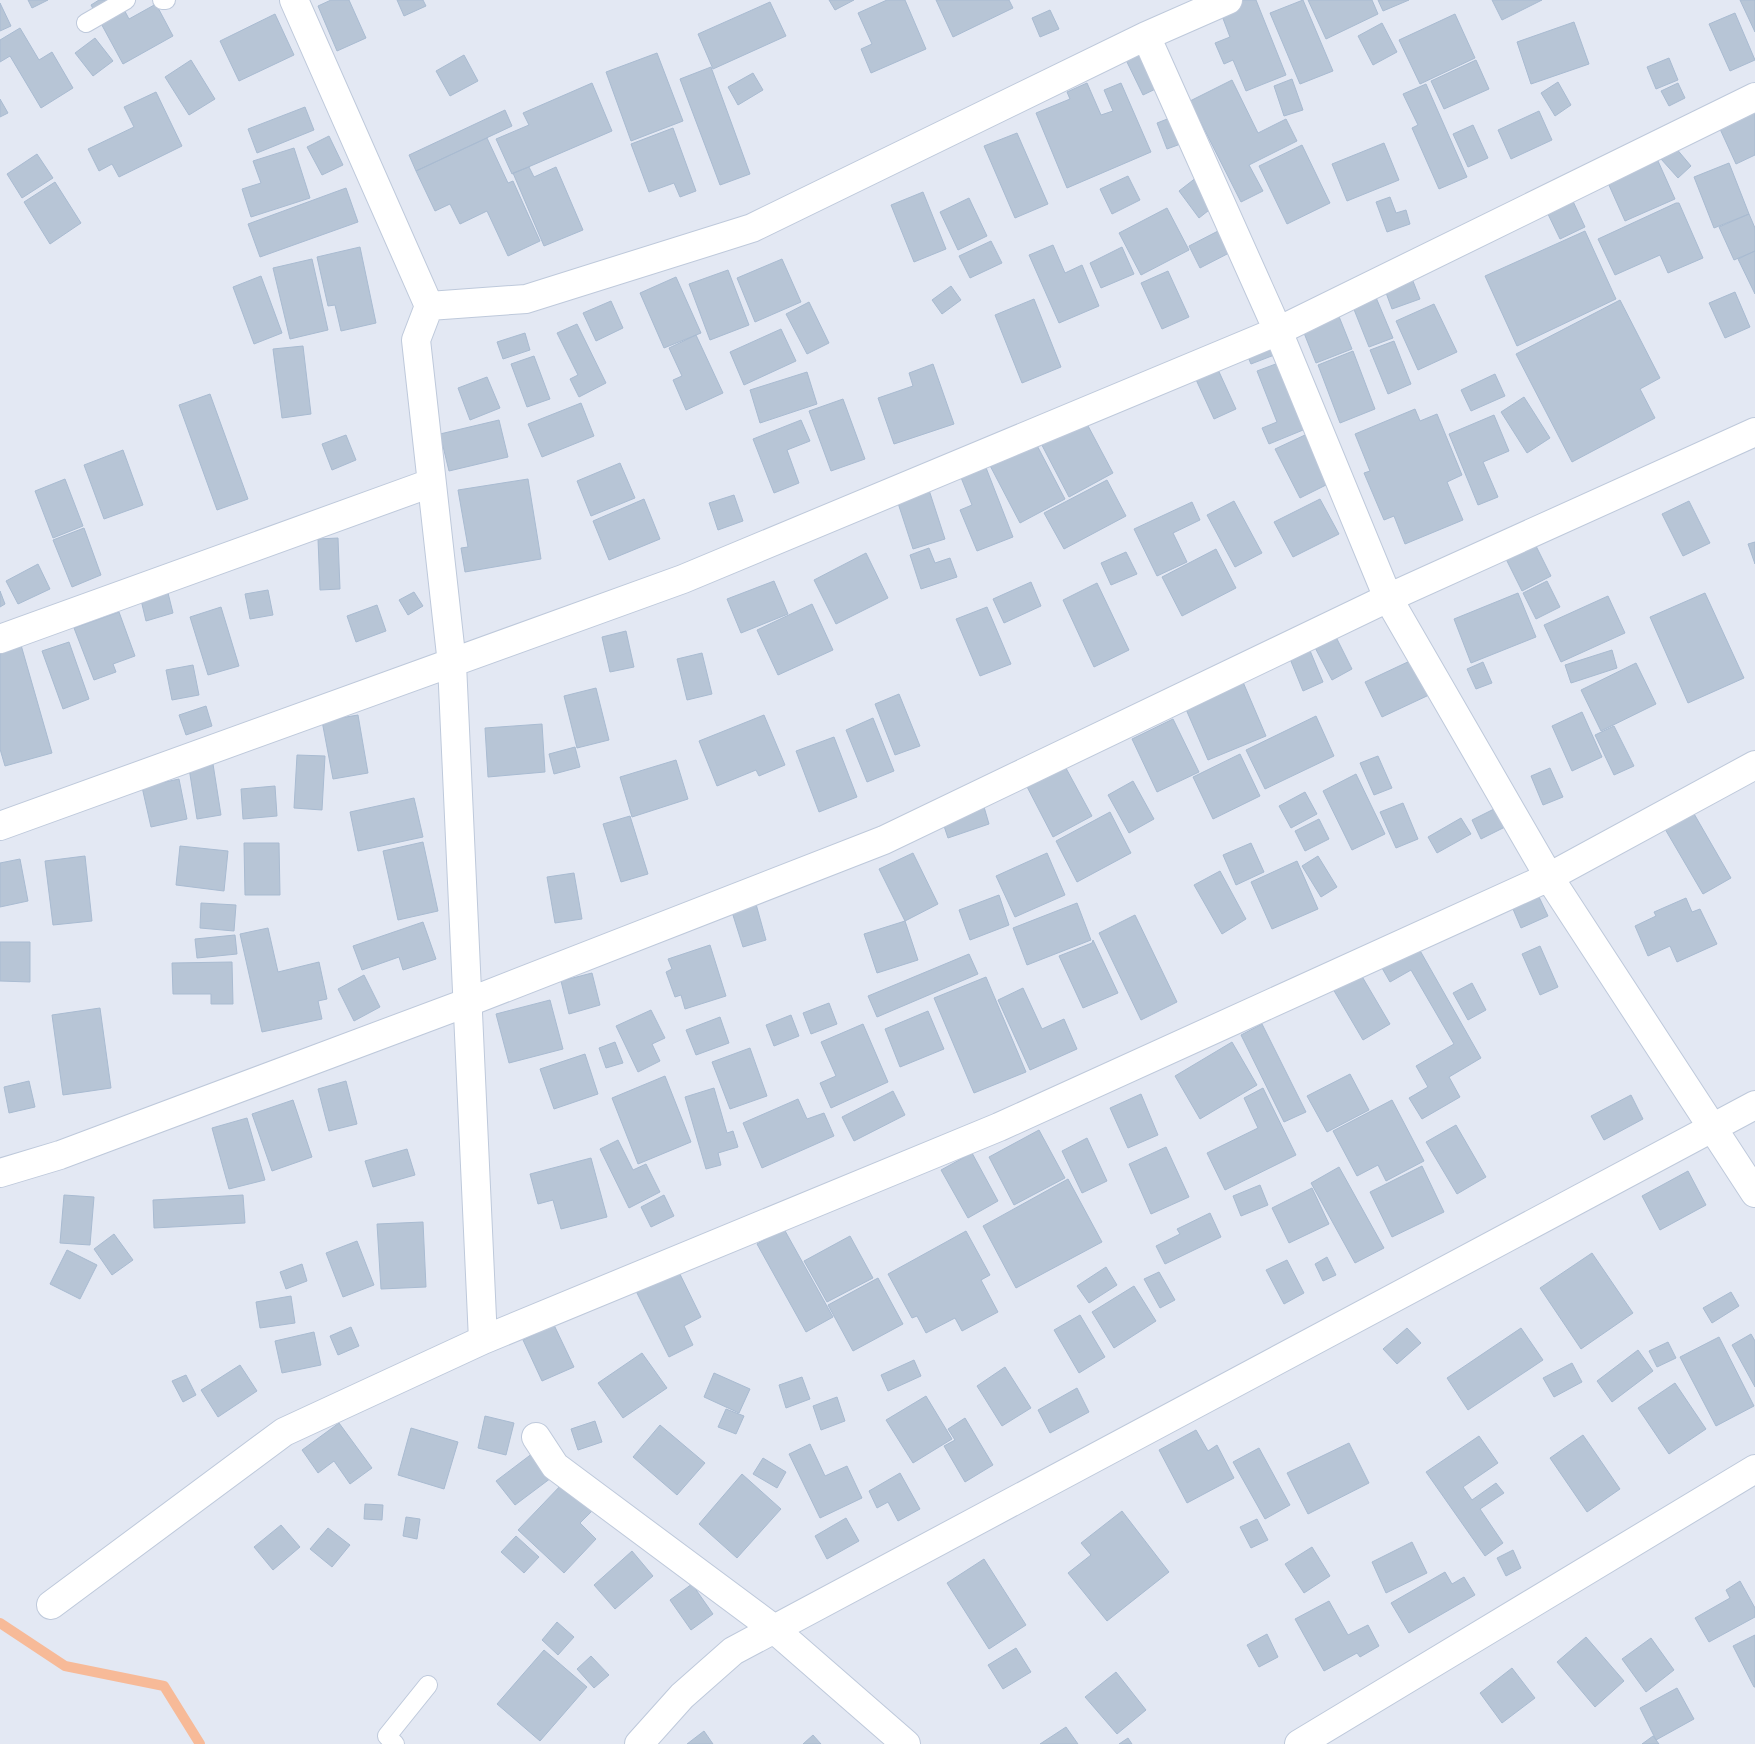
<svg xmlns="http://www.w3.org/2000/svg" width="1755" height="1744" font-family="Inter,sans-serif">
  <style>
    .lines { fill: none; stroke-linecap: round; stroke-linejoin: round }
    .stream { stroke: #f7ba98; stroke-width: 10 }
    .building { fill: #b7c5d6; stroke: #a9bbd1 }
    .lane-casing { stroke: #bec9db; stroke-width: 20 }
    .street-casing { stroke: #bec9db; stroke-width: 30 }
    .lane { stroke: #fff; stroke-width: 18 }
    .street { stroke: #fff; stroke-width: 28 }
  </style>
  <rect width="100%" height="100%" fill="#e3e8f3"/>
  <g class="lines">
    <path class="stream" d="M0,1623L65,1666L164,1686L200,1744"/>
  </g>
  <path class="building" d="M28,0H48L32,8Z
    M99,0H119L129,19L156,4L173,36L123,64L91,5Z
    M331,0H349L366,38L337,51L318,6Z
    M397,0H423L426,6L404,16Z
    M829,0H854L835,10Z
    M887,0H905L926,49L871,73L861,49L872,44L858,13Z
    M936,0H1009L1013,8L953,37Z
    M1238,0H1256L1286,75L1246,91L1233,60L1224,64L1215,43L1230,37L1219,8Z
    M1303,0L1333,71L1300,84L1270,13Z
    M1308,0H1372L1378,14L1326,39Z
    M1378,0H1409L1383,11Z
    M1492,0H1542L1502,20Z
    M1740,0H1755V32Z
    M770,2L786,36L713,69L698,34Z
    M0,3L11,26L0,31Z
    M1050,10L1059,29L1040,37L1032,18Z
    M1735,13L1755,60L1730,71L1709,24Z
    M275,14L294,55L239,81L220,41Z
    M1455,14L1475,58L1420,84L1399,40Z
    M1574,22L1589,64L1531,84L1517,42Z
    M1382,23L1397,52L1373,65L1358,36Z
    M20,28L39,60L52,52L73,88L41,108L10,56L0,62V40Z
    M95,38L113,61L93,76L75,53Z
    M1148,48L1166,84L1143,95L1126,60Z
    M657,53L683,121L631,141L606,72Z
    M464,55L478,81L450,96L436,71Z
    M1669,58L1678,80L1656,89L1647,67Z
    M191,60L215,99L189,115L165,77Z
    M1476,60L1489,89L1444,109L1431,81Z
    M711,67L750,174L720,185L680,79Z
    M753,73L763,90L738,105L728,87Z
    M1292,79L1303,110L1284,116L1274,86Z
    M1232,80L1258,133L1286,119L1297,141L1249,165L1263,191L1241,202L1190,101Z
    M1558,82L1571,105L1555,116L1541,93Z
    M592,83L612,131L512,174L496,139L529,125L523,113Z
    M1087,83L1101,115L1113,111L1104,90L1121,83L1151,152L1067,188L1036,113L1070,99L1067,92Z
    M1678,83L1685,98L1669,106L1661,91Z
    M1426,84L1467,177L1439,189L1412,128L1418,125L1403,94Z
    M156,92L182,146L119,177L112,164L99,171L88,149L134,127L124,107Z
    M0,99L8,113L0,117Z
    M305,107L314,130L257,153L248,129Z
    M505,110L512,126L416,171L409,155Z
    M1539,111L1552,140L1511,159L1498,130Z
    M1755,112V155L1736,164L1720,129Z
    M1175,116L1186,142L1167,149L1157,123Z
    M1473,125L1488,158L1468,167L1453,134Z
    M673,128L696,191L680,197L674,183L649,192L631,144Z
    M1017,133L1048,204L1015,218L984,146Z
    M329,136L343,165L322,175L307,147Z
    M487,138L508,183L513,181L540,241L508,256L487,211L460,224L450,204L435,211L416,171Z
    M1384,143L1399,180L1347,201L1332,164Z
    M1302,145L1330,203L1287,224L1259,166Z
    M1675,147L1691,166L1678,178L1661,159Z
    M294,148L310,198L251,217L242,189L261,183L253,161Z
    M37,154L53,178L22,198L7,174Z
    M1658,161L1675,199L1625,221L1608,183Z
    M1729,163L1749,214L1714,228L1694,177Z
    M529,167L534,177L556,167L583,230L544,246L513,173Z
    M1128,176L1140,200L1112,214L1100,189Z
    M1197,177L1218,203L1199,218L1179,191Z
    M55,182L81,223L50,244L24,202Z
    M346,188L358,222L260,257L248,224Z
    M923,192L946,249L914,262L891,205Z
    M1390,197L1396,213L1406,210L1410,224L1387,232L1376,202Z
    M1571,197L1585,227L1560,239L1546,210Z
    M969,198L987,236L958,250L940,212Z
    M1676,203H1679L1703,258L1668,273L1660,255L1615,275L1598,239Z
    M1167,208L1189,250L1141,275L1119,233Z
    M1749,214L1755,228V251L1734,260L1719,227Z
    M1220,230L1231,252L1200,268L1189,246Z
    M1585,231L1616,299L1517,346L1485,276Z
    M991,241L1002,263L970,278L959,256Z
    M1053,245L1065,273L1082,265L1099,306L1059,323L1029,255Z
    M360,247L376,323L341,331L335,305L328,306L317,257Z
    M1122,247L1134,274L1101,288L1090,263Z
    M1755,251V294L1738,259Z
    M312,259L328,330L290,339L273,268Z
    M782,259L801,302L755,322L737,278Z
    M728,270L749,325L710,340L689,284Z
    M1168,271L1189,317L1162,329L1141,283Z
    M1409,271L1420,299L1392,309L1382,282Z
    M261,276L282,333L254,344L233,287Z
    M676,277L701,333L664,348L640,293Z
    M951,286L961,300L942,314L932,300Z
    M1372,288L1393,338L1369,347L1349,297Z
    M1735,292L1750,327L1725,338L1709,303Z
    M1034,299L1061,367L1022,383L995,315Z
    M1620,300L1660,378L1640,389L1655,418L1572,462L1516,354Z
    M611,301L623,328L596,341L583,313Z
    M809,302L829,343L807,354L786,314Z
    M1334,304L1352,349L1316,363L1298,318Z
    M1434,304L1457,352L1418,370L1396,321Z
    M577,324L606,383L579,397L570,379L578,375L557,333Z
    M781,329L796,361L744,385L730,352Z
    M525,333L530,350L503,359L497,342Z
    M696,335L723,393L686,410L673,380L682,376L669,348Z
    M1240,339L1282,352L1251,364Z
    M1394,341L1411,384L1388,394L1370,350Z
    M303,346L311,414L282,418L273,349Z
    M1353,351L1375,409L1340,423L1318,365Z
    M534,356L550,399L527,407L511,364Z
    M1281,362L1308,428L1269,444L1262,428L1277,422L1257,371Z
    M1215,363L1236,409L1214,419L1193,373Z
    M933,364L954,424L894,444L878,398L913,386L909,373Z
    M807,372L817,404L760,423L750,390Z
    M1495,374L1505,396L1471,411L1461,390Z
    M487,377L500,408L470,420L458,388Z
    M210,394L248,499L217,510L179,405Z
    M1524,397L1550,438L1527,453L1501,412Z
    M843,399L865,459L831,471L809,411Z
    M581,403L594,436L542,457L528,424Z
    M1078,407L1113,473L1069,497L1034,430Z
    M1415,409L1420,421L1437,414L1462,475L1447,482L1463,520L1405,544L1394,516L1384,520L1364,473L1370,471L1355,434Z
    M1494,415L1509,451L1483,462L1498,497L1478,505L1449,434Z
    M499,420L508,457L449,471L440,434Z
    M801,420L810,441L787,450L799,483L774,493L753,439Z
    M1030,432L1065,499L1020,523L985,456Z
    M346,435L356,460L332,470L322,444Z
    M1305,435L1328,484L1300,498L1275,449Z
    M123,450L143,505L104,519L84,465Z
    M983,460L1013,537L977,551L960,510L972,505L958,470Z
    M620,463L635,498L591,516L577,481Z
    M65,479L83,526L53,538L35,491Z
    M528,479L541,559L465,572L461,548L468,547L458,490Z
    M1107,480L1126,516L1064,549L1044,513Z
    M929,490L945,539L913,549L897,500Z
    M734,495L743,521L718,530L709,503Z
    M644,499L660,539L609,560L593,521Z
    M1320,499L1339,534L1293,557L1274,522Z
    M1234,501L1262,553L1235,567L1207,515Z
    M1689,501L1710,543L1683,556L1662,514Z
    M1192,502L1200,520L1173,533L1187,562L1157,576L1134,529Z
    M84,528L101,575L72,587L53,540Z
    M338,538L340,589L320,590L318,539Z
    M1532,538L1551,576L1522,591L1503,553Z
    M1755,542V564L1748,544Z
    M929,548L935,563L950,558L957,577L921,589L910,555Z
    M1216,549L1236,588L1182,616L1162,577Z
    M1126,552L1137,574L1111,585L1101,563Z
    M866,553L888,598L836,624L814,580Z
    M38,564L50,589L18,604L6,581Z
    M774,581L788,614L741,633L727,599Z
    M1547,581L1560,607L1536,619L1523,593Z
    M1031,582L1041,606L1004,623L993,599Z
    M1097,583L1129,650L1094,667L1063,600Z
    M268,590L273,615L250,619L245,594Z
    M0,591L5,604L0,607Z
    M414,592L423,606L408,615L399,600Z
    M168,593L173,613L146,621L141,600Z
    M1518,593L1536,637L1471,663L1454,619Z
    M1705,593L1744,678L1688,703L1650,617Z
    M1608,596L1625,633L1561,662L1544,625Z
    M812,604L833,650L778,675L757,630Z
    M377,605L386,631L356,642L347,616Z
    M221,607L239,666L208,675L190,617Z
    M987,607L1011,664L980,676L956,619Z
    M119,612L135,656L113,664L116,672L94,680L74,628Z
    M1332,629L1352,669L1332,680L1311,640Z
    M626,631L634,667L610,672L602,637Z
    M19,638L52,753L5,766L0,749V643Z
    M1306,641L1323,682L1303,691L1286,649Z
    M69,642L89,699L63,709L42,651Z
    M1612,650L1617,668L1571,683L1565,665Z
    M702,653L712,694L687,700L677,659Z
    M1412,660L1429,695L1382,717L1365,682Z
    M1483,662L1492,683L1476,689L1467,669Z
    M1636,663L1656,704L1601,731L1581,690Z
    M193,665L199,695L172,700L166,670Z
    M1243,682L1266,736L1208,760L1185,707Z
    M596,688L609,740L577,748L564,696Z
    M899,694L920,746L895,755L875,704Z
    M206,706L212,726L186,735L179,715Z
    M1582,712L1602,757L1572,771L1552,726Z
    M358,715L368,773L333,779L322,721Z
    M764,715L785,765L759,776L756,770L717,786L699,741Z
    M1316,716L1334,756L1265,789L1246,750Z
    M873,718L894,771L867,782L846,730Z
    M1173,719L1199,772L1157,792L1132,739Z
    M542,724L545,772L488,777L485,728Z
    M1614,726L1634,766L1614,775L1595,735Z
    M834,737L857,797L819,812L796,751Z
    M575,747L580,767L554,774L549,754Z
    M1240,754L1260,796L1213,819L1193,777Z
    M297,755L325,756L322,810L294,808Z
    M1378,756L1392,788L1374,795L1360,763Z
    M1061,759L1092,816L1053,837L1023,779Z
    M676,760L688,799L632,817L620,777Z
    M213,764L221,815L197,819L189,768Z
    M1550,768L1563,797L1543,805L1531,776Z
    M1356,774L1385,834L1352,850L1323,791Z
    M179,779L187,819L151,827L142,787Z
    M1133,781L1154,819L1129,833L1108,795Z
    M275,786L277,816L243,819L241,789Z
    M1305,792L1317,814L1291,828L1279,806Z
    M414,798L423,837L358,851L350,812Z
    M982,800L989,824L948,838L940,814Z
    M1403,803L1418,839L1396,848L1380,812Z
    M1496,808L1505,827L1481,839L1472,820Z
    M1110,812L1131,853L1077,882L1056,841Z
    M1693,812L1731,878L1703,894L1665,829Z
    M630,816L648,874L621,882L603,824Z
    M1461,818L1471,834L1437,853L1428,837Z
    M1319,819L1329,839L1305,851L1295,831Z
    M423,842L438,911L398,920L383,851Z
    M244,843H279L280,895H245Z
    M1251,843L1264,872L1236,885L1223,855Z
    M180,846L228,851L224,891L176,885Z
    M913,853L938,904L905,921L879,869Z
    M1047,853L1065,895L1015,917L996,876Z
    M85,856L92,921L53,925L45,861Z
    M1318,856L1337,887L1321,897L1302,866Z
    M20,859L28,901L0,907V863Z
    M1297,861L1318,909L1272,929L1251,882Z
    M1220,871L1246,919L1222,934L1194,885Z
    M574,873L582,919L555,923L547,877Z
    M999,895L1009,925L970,940L959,910Z
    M1539,897L1548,916L1521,928L1513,909Z
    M1686,898L1692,912L1700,909L1717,944L1677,962L1670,946L1648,956L1635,926L1656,916L1654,912Z
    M201,903L236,905L234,931L200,928Z
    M1077,903L1091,940L1027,965L1013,928Z
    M756,904L766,940L743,947L732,912Z
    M1135,915L1177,1002L1141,1020L1099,933Z
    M905,921L918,960L877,973L864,934Z
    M423,922L436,959L403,970L399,957L362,970L353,946Z
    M268,928L278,972L319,962L327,999L318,1001L322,1019L262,1032L240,934Z
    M235,935L237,954L197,958L195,939Z
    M1093,940L1118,993L1083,1008L1059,956L1092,943Z
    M0,942H30V982L0,981Z
    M710,945L726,996L685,1009L681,995L675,997L666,972L672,969L668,959Z
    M1540,946L1558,987L1540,995L1522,954Z
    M1418,947L1481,1058L1449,1077L1460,1097L1422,1119L1409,1098L1428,1087L1416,1066L1454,1044L1411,970L1390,982L1382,968Z
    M969,954L978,974L877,1017L868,996Z
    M232,962L233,1004H211V994H173L172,963Z
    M592,973L600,1005L569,1014L561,981Z
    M1360,973L1390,1024L1363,1040L1333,989Z
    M364,975L380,1007L354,1021L338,989Z
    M986,977L1026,1072L974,1093L934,998Z
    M1472,983L1486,1010L1468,1020L1453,993Z
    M1023,988L1042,1029L1064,1019L1077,1049L1030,1070L998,1000Z
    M550,1000L563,1049L509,1063L496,1014Z
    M829,1003L837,1024L811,1034L803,1013Z
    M100,1008L111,1088L63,1095L52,1015Z
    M651,1010L665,1038L652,1044L660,1061L638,1072L616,1026Z
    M928,1011L944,1049L900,1067L885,1029Z
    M791,1015L799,1036L774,1046L766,1025Z
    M720,1017L729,1043L696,1055L686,1030Z
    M863,1024L888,1082L831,1108L820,1083L836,1076L821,1042Z
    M1262,1024L1306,1112L1284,1122L1241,1035Z
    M615,1042L623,1063L606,1068L599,1048Z
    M1232,1042L1257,1085L1200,1119L1175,1076Z
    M750,1048L767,1096L730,1109L712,1062Z
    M585,1054L598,1094L554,1109L540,1069Z
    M1350,1074L1369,1110L1327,1132L1307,1096Z
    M665,1076L691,1142L638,1164L612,1098Z
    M29,1081L35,1107L9,1113L4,1087Z
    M346,1081L357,1124L329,1131L318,1089Z
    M714,1088L727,1133L733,1131L738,1147L718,1153L721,1165L706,1169L685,1097Z
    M1263,1088L1296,1155L1225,1190L1207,1153L1258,1128L1244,1098Z
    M893,1091L905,1115L854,1141L842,1117Z
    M1141,1094L1158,1135L1128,1148L1110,1108Z
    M1631,1095L1643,1119L1604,1140L1591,1116Z
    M798,1099L807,1119L824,1113L834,1136L762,1168L743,1123Z
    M293,1100L312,1157L272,1171L252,1114Z
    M1392,1100L1424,1161L1386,1181L1378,1165L1357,1176L1333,1131Z
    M247,1118L265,1180L229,1189L212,1128Z
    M1456,1125L1486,1177L1457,1194L1426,1142Z
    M1039,1130L1065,1178L1014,1205L989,1157Z
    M1087,1138L1107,1181L1082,1193L1062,1151Z
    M618,1140L633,1170L646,1164L660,1192L629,1208L600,1149Z
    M1166,1147L1189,1197L1151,1214L1129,1164Z
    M407,1149L415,1175L373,1187L365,1161Z
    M972,1153L998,1201L968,1218L941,1170Z
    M591,1158L607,1217L561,1229L553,1200L538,1204L530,1174Z
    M1422,1166L1444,1212L1392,1237L1370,1192Z
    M1339,1167L1384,1248L1355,1263L1311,1183Z
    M1688,1171L1706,1205L1660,1230L1642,1196Z
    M1068,1179L1102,1242L1016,1288L983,1226Z
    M1260,1185L1268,1205L1241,1216L1233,1196Z
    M1312,1188L1329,1224L1289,1243L1272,1208Z
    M64,1195L94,1197L90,1245L60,1243Z
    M243,1195L245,1223L154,1228L153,1200Z
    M664,1195L674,1216L651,1227L641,1207Z
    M1210,1213L1221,1237L1165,1264L1156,1246L1180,1234L1177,1229Z
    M423,1222L426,1287L381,1289L377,1224Z
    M784,1229L833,1317L806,1332L757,1244Z
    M966,1231L990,1275L981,1280L998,1312L962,1331L955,1318L926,1333L917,1316L912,1318L888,1274Z
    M114,1234L133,1260L112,1275L94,1249Z
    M850,1236L873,1278L827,1302L804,1261Z
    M357,1241L374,1285L343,1297L326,1253Z
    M67,1250L97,1265L80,1299L50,1284Z
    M1592,1253L1633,1313L1581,1349L1540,1288Z
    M1327,1257L1336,1275L1323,1281L1315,1264Z
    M673,1260L701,1317L684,1326L693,1345L669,1357L631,1281Z
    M1287,1260L1304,1293L1284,1304L1266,1270Z
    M302,1264L307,1281L286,1289L280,1272Z
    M1106,1267L1117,1285L1089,1303L1077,1286Z
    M1159,1272L1175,1300L1160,1308L1144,1279Z
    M878,1278L903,1324L853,1351L828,1305Z
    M1134,1286L1156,1321L1114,1348L1092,1312Z
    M1731,1292L1739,1306L1712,1323L1703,1308Z
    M291,1296L295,1323L260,1328L256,1302Z
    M1080,1315L1105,1357L1079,1373L1054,1330Z
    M554,1325L574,1367L542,1381L523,1340Z
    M351,1327L359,1346L338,1355L330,1336Z
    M1407,1328L1421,1343L1397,1364L1383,1349Z
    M1521,1328L1543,1360L1468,1410L1447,1378Z
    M314,1332L321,1365L282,1373L275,1341Z
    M1751,1334L1755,1341V1387L1732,1345Z
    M1719,1337L1754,1406L1716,1426L1680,1357Z
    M1668,1342L1676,1358L1657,1367L1649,1351Z
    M1638,1350L1653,1371L1612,1402L1597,1381Z
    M642,1353L667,1388L623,1418L598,1383Z
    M914,1360L921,1376L888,1391L881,1375Z
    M1572,1363L1582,1382L1554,1397L1543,1378Z
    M240,1365L257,1391L218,1417L201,1390Z
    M1005,1367L1031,1408L1002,1426L977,1386Z
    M714,1373L750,1389L739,1413L704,1397Z
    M186,1375L196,1395L183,1402L172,1381Z
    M802,1377L810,1399L786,1408L779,1385Z
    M1675,1383L1706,1429L1669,1454L1638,1408Z
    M1077,1388L1089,1412L1050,1433L1038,1410Z
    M926,1396L952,1439L913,1463L886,1420Z
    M837,1397L845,1421L821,1430L813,1406Z
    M726,1409L744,1416L736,1434L718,1427Z
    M485,1416L514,1423L506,1455L478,1448Z
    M965,1418L993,1465L965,1482L944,1446L955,1440L948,1429Z
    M595,1421L602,1442L578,1450L571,1429Z
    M339,1423L372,1468L350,1484L334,1461L318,1473L302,1450Z
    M660,1425L705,1463L677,1495L633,1457Z
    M411,1428L458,1442L444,1489L398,1475Z
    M1196,1430L1208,1451L1217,1445L1234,1478L1187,1503L1159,1450Z
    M1583,1435L1620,1489L1587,1512L1550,1458Z
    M1479,1436L1498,1463L1463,1487L1472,1500L1496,1483L1504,1493L1480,1509L1503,1543L1485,1556L1426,1472Z
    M1349,1443L1369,1483L1308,1514L1287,1473Z
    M810,1444L825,1476L847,1466L862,1498L820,1518L789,1454Z
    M1259,1448L1290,1505L1265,1519L1233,1462Z
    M533,1453L551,1478L515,1505L496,1481Z
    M763,1458L786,1472L777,1488L753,1474Z
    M900,1473L920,1509L898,1521L888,1502L877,1508L869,1491Z
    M742,1474L781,1509L737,1558L699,1524Z
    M563,1483L592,1511L580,1523L596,1539L564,1573L518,1530Z
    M365,1504L383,1505L382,1520L364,1519Z
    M1122,1511L1169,1572L1107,1621L1068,1573L1091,1555L1081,1543Z
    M406,1517L420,1519L417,1539L403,1536Z
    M846,1518L859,1541L827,1559L815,1536Z
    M1257,1519L1268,1540L1251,1548L1240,1527Z
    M281,1525L300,1547L273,1570L254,1547Z
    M328,1528L350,1545L332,1567L310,1549Z
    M516,1536L539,1557L524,1573L501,1552Z
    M1412,1542L1427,1573L1386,1593L1372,1562Z
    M1312,1547L1330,1576L1304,1593L1285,1564Z
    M1513,1550L1521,1568L1506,1576L1497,1558Z
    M632,1551L653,1576L615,1609L594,1585Z
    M984,1559L1026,1625L989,1649L947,1583Z
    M1445,1572L1452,1584L1464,1577L1475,1595L1409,1633L1391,1603Z
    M1740,1581L1755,1608V1617L1709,1642L1695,1618L1730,1598L1726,1590Z
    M692,1584L713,1614L691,1630L670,1600Z
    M1329,1601L1348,1635L1368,1625L1379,1646L1360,1657L1357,1653L1324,1671L1295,1619Z
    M557,1622L574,1637L558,1655L542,1640Z
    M1267,1634L1278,1657L1259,1667L1247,1645Z
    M1755,1635V1687H1754L1733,1646Z
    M1586,1637L1624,1681L1595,1707L1557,1662Z
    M1651,1638L1674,1670L1646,1692L1622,1659Z
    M1016,1648L1031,1672L1003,1689L988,1665Z
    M544,1650L587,1687L540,1741L497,1704Z
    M591,1656L609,1675L594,1688L577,1669Z
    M1512,1668L1535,1698L1502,1723L1480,1693Z
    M1116,1672L1146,1710L1117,1734L1085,1697Z
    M1677,1688L1694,1719L1656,1740L1640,1708Z
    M1066,1727L1078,1744H1040Z
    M704,1731L713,1744H687Z
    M813,1735L821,1744H803Z
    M1653,1736L1659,1744H1642Z
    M1128,1738L1132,1744H1119Z"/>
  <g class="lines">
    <g class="lane-casing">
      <path id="lane" d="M162,0H166
        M86,23L126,0
        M395,1744L387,1736L428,1685"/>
    </g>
    <g class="street-casing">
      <path id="street" d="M294,0L429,306L526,299L752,228L1146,36L1228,0
        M1146,36L1278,331L1388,598L1549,877L1755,1193
        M429,306L416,340L452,664L483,1340
        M0,639L431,483
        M0,826L683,579L1278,331L1755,97
        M0,1173L60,1155L466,1003L884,840L1388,598L1755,432
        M536,1437L555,1466L774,1629L906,1744
        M51,1605L284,1432L483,1340L999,1127L1549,877L1755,765
        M639,1744L682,1696L733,1651L1755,1105
        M1299,1744L1755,1469"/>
    </g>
    <use href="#lane" class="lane"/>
    <use href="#street" class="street"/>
  </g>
</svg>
